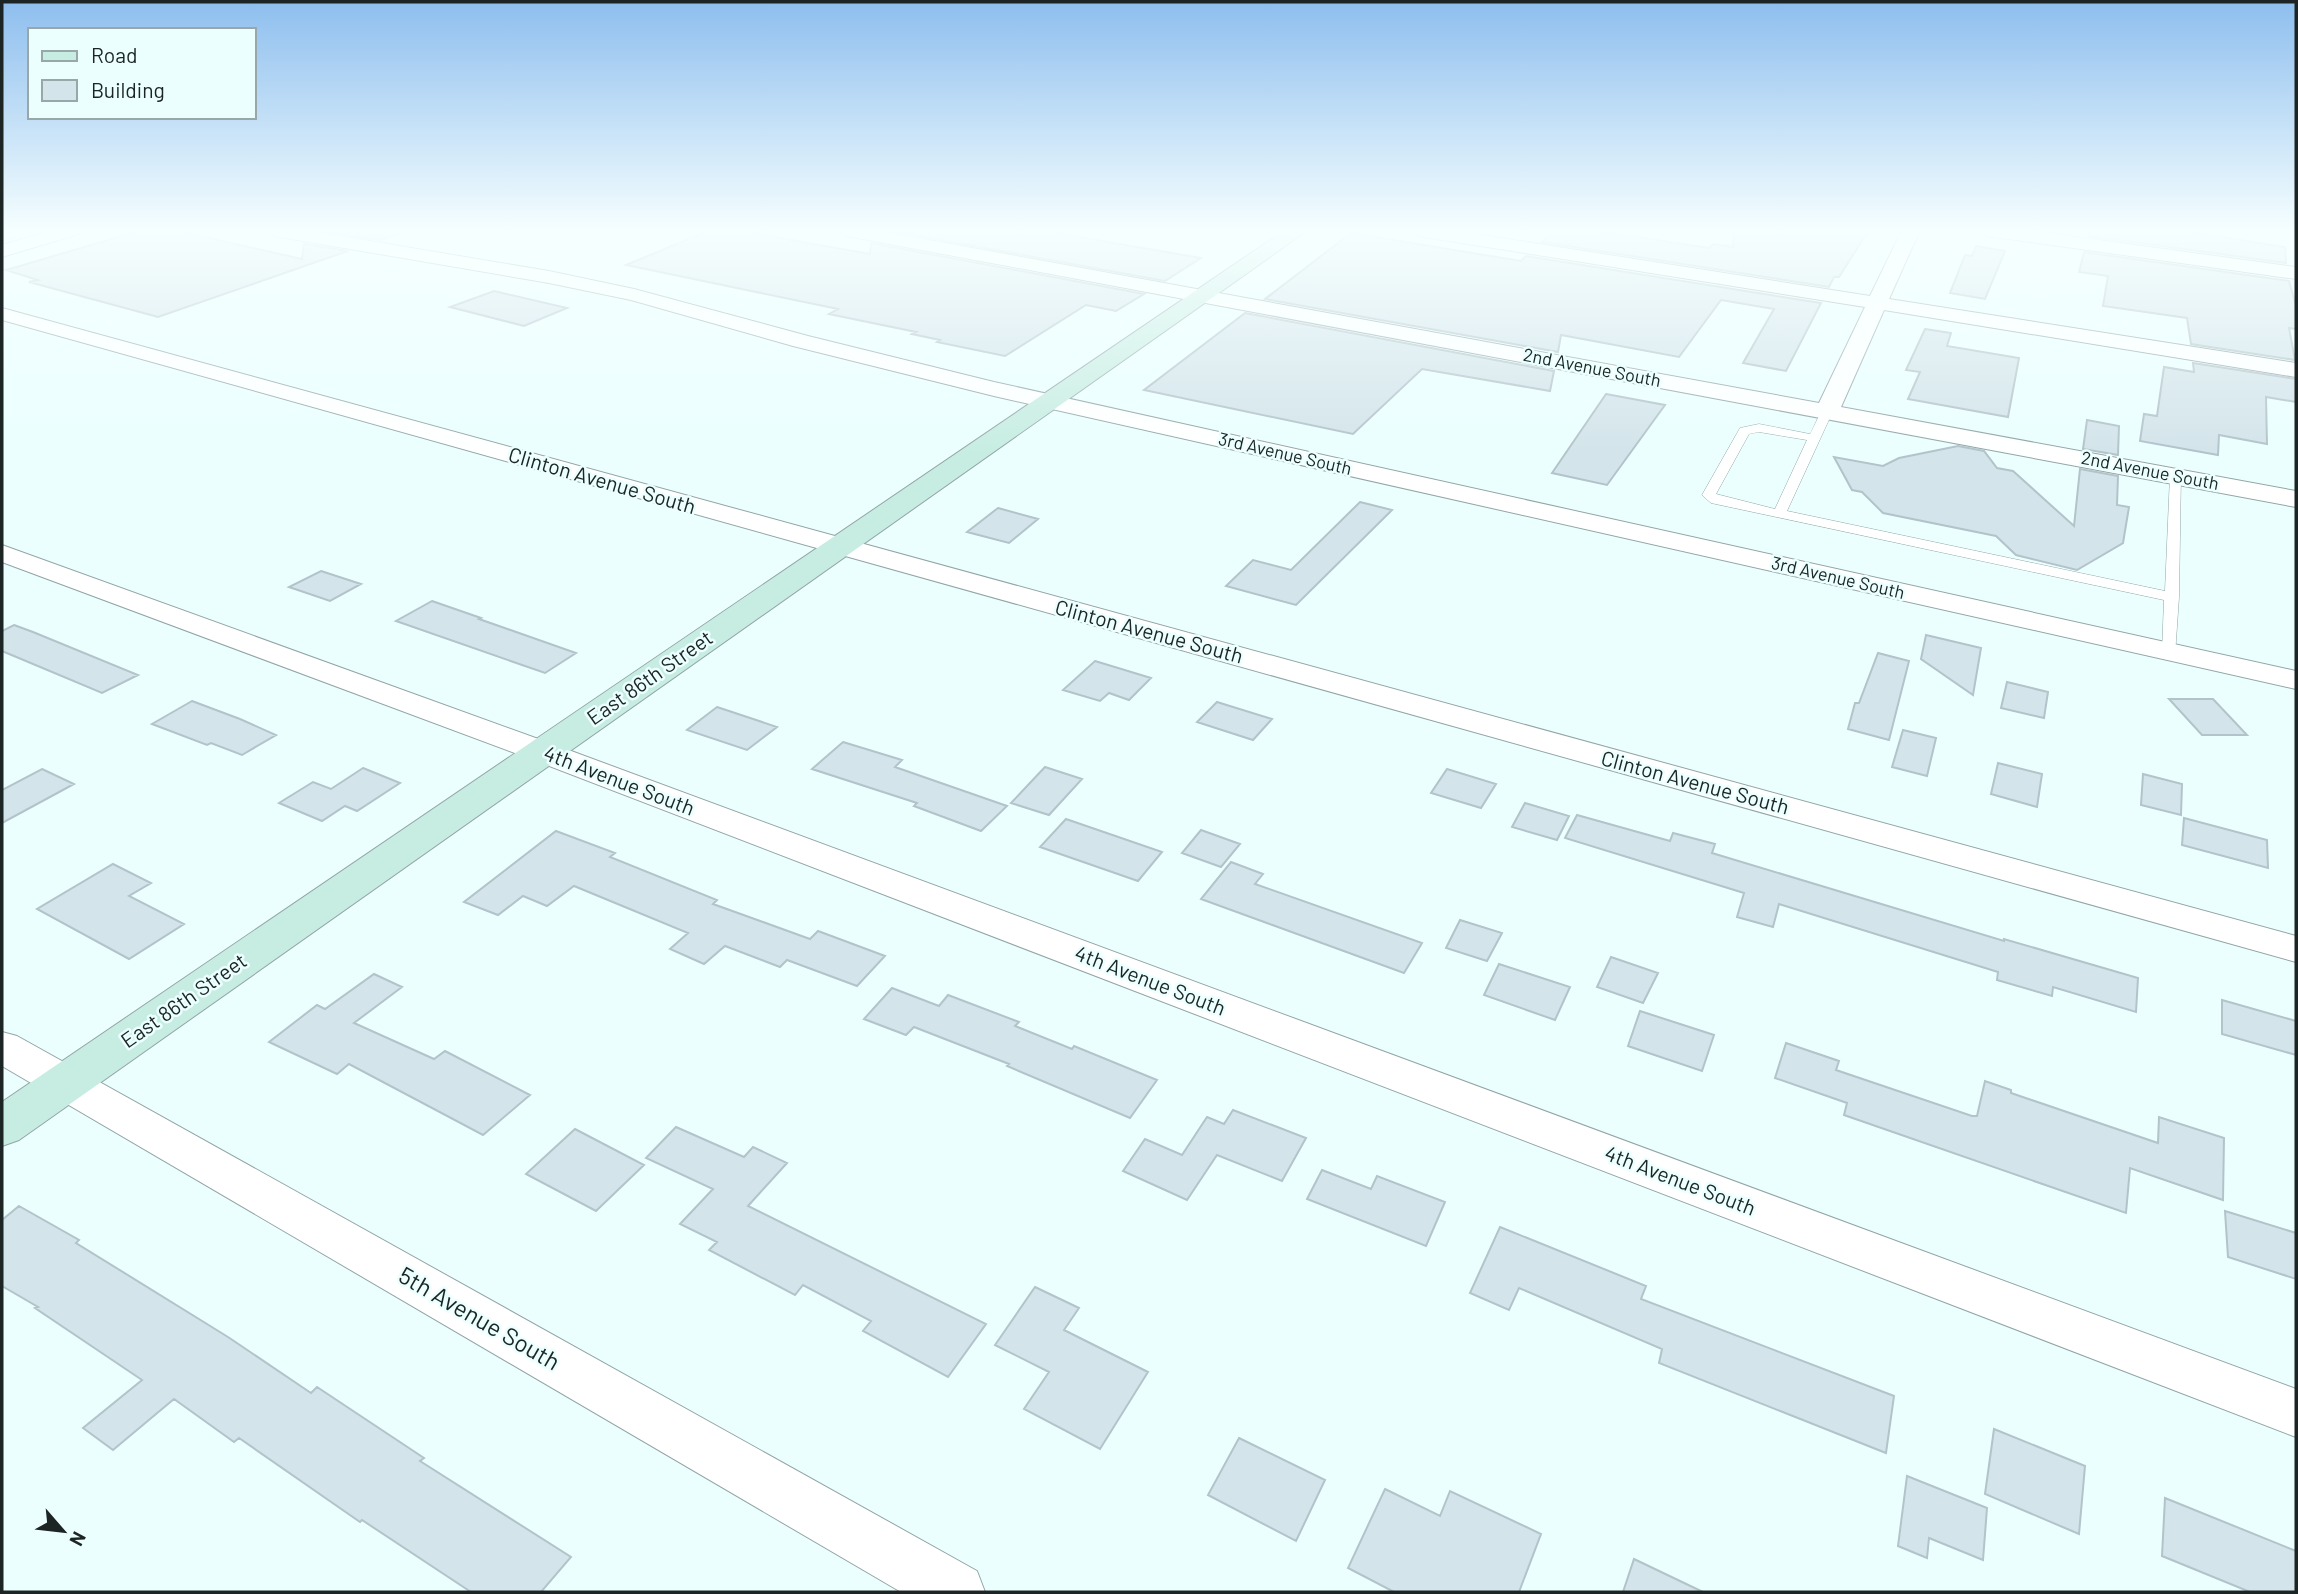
<svg xmlns="http://www.w3.org/2000/svg" width="2298" height="1594" font-family="Barlow,sans-serif">
  <style>
    .building { fill: #d3e4ea; stroke: #b3c3ca; stroke-width: 2 }
    .lines { fill: none; stroke-linecap: round; stroke-linejoin: round }
    .lane-casing { stroke: #93a5a6; stroke-width: 1 }
    .street-casing { stroke: #93a5a6; stroke-width: 2 }
    .secondary-casing { stroke: #93a5a6; stroke-width: 2 }
    .lane { fill: #fff; fill-rule: evenodd }
    .street { fill: #fff; fill-rule: evenodd }
    .secondary { fill: #c7ede2; fill-rule: evenodd }
    .labels { text-anchor: middle; stroke-width: 5; stroke-linejoin: round; paint-order: stroke }
    .far-street-label { font-size: 18px; fill: #1c2424; stroke: #ebffff }
    .street-label { font-size: 21px; fill: #1c2424; stroke: #ebffff }
    .near-street-label { font-size: 24px; fill: #1c2424; stroke: #ebffff }
  </style>
  <rect width="100%" height="100%" fill="#ebffff"/>
  <path class="building" d="M142,230H173L302,259L304,244L348,251L158,317L29,282L38,280L6,270Z
    M317,230H398V234L381,240Z
    M710,230H735L870,254L871,243L1144,294L1116,311L1086,305L1005,356L937,342L940,340L912,334L916,332L829,314L838,309L626,265Z
    M886,230H1039L1201,258L1165,281Z
    M1556,230L1617,234L1709,248L1713,244L1733,247L1734,230H1869L1839,277H1834L1829,287L1542,242Z
    M2089,230H2177L2285,247L2286,263L2088,236Z
    M1351,233L1521,261L1526,256L1821,303L1786,371L1743,363L1774,309L1721,300L1679,357L1561,335L1558,352L1265,299Z
    M1976,246L2005,251L1985,299L1950,293L1965,255L1972,256Z
    M2084,252L2289,281L2296,306V329L2289,328L2295,360L2191,344L2187,318L2103,306L2108,276L2079,272Z
    M494,291L567,308L524,326L450,307Z
    M1245,313L1554,371L1550,391L1422,369L1353,434L1144,390Z
    M1925,329L1951,333L1947,346L2019,358L2008,417L1908,399L1920,372L1906,370Z
    M2193,363L2296,379V402L2266,397L2267,444L2219,435L2218,455L2140,441L2144,414L2157,416L2164,367L2194,372Z
    M1606,394L1665,405L1607,485L1552,473Z
    M2087,420L2119,426L2118,455L2083,449Z
    M1958,446L1984,451L1997,468L2013,471L2074,526L2080,469L2118,476L2117,505L2129,507L2123,543L2077,570L2016,555L1996,536L1883,513L1862,492L1852,490L1834,457L1883,466L1899,458Z
    M1360,502L1392,510L1296,605L1226,586L1253,560L1291,570Z
    M998,508L1038,519L1009,543L967,532Z
    M321,571L361,584L330,601L289,587Z
    M432,601L481,618L479,619L576,653L545,673L396,621Z
    M14,625L33,632L138,675L102,693L2,651V631Z
    M1926,635L1981,648L1973,695L1921,659Z
    M1878,653L1909,661L1889,740L1848,729L1855,703H1859Z
    M1095,661L1151,678L1129,700L1109,693L1100,701L1063,690Z
    M2007,682L2048,692L2044,718L2001,708Z
    M2169,699H2213L2247,735H2202Z
    M192,701L240,719L276,735L242,755L211,743L207,745L152,724Z
    M1217,702L1272,719L1253,740L1197,722Z
    M717,707L777,727L747,750L687,730Z
    M1903,730L1936,738L1927,776L1892,767Z
    M843,742L902,760L895,767L1007,806L981,831L914,806L917,803L812,769Z
    M1998,763L2042,774L2037,807L1991,794Z
    M1045,767L1082,779L1049,815L1011,803Z
    M363,768L400,783L357,811L345,806L322,821L279,803L313,782L331,789Z
    M42,769L74,784L2,823V790Z
    M1447,769L1496,784L1481,808L1431,793Z
    M2143,774L2182,784L2181,815L2141,805Z
    M1525,803L1569,816L1557,840L1512,827Z
    M1577,815L1670,841L1673,833L1715,844L1712,853L2004,941V939L2138,978L2136,1012L2053,987L2052,996L1997,980L1998,972L1779,904L1773,927L1737,917L1744,893L1565,838Z
    M2184,818L2267,840L2268,868L2182,845Z
    M1066,819L1162,852L1138,881L1040,847Z
    M1201,830L1240,844L1221,867L1182,853Z
    M556,831L615,853L610,857L717,900L713,904L810,939L818,931L885,956L857,986L787,960L780,967L725,946L704,964L670,949L688,933L574,886L547,906L523,896L498,915L464,902Z
    M1231,862L1263,874L1255,884L1422,943L1404,973L1201,899Z
    M113,864L151,883L129,896L184,924L129,959L37,909Z
    M1460,920L1502,933L1487,961L1446,948Z
    M1611,957L1658,973L1643,1003L1597,987Z
    M1499,964L1570,987L1555,1020L1484,995Z
    M374,974L402,987L354,1023L434,1059L445,1051L530,1095L483,1135L349,1064L337,1074L269,1042L317,1005L325,1009Z
    M892,988L939,1006L948,995L1019,1022L1015,1026L1072,1049L1074,1046L1157,1080L1130,1118L1007,1066L1009,1064L914,1027L906,1035L864,1019Z
    M2222,1000L2296,1021V1055L2222,1034Z
    M1640,1011L1714,1035L1702,1071L1628,1046Z
    M1786,1043L1839,1061L1836,1070L1972,1116H1977L1985,1081L2011,1090V1093L2158,1143L2159,1117L2224,1138L2223,1200L2130,1168L2126,1213L1844,1115L1847,1103L1775,1078Z
    M1233,1110L1306,1138L1282,1181L1217,1155L1187,1200L1123,1171L1145,1139L1182,1155L1207,1117L1224,1124Z
    M676,1127L744,1157L753,1147L787,1163L748,1206L986,1324L948,1377L863,1331L871,1321L803,1285L795,1295L709,1250L717,1242L680,1224L713,1189L646,1158Z
    M575,1129L644,1165L596,1211L526,1174Z
    M1322,1170L1371,1189L1377,1176L1445,1202L1426,1246L1307,1199Z
    M19,1206L79,1240L76,1243L228,1337L311,1393L317,1387L424,1458L420,1461L571,1557L541,1592H471L362,1520L360,1522L239,1438L234,1442L174,1399L113,1450L83,1428L142,1380L35,1308L38,1307L2,1286V1220Z
    M2225,1211L2296,1233V1279L2228,1257Z
    M1500,1227L1646,1286L1641,1299L1894,1396L1886,1453L1659,1363L1662,1349L1519,1288L1509,1310L1470,1293Z
    M1035,1287L1079,1308L1064,1330L1148,1372L1100,1449L1024,1409L1049,1372L995,1345Z
    M1994,1429L2085,1466L2079,1534L1985,1494Z
    M1239,1438L1325,1480L1296,1541L1208,1495Z
    M1907,1476L1987,1508L1983,1560L1929,1538L1927,1558L1898,1546Z
    M1385,1489L1440,1516L1450,1491L1541,1534L1519,1592H1394L1348,1568Z
    M2165,1498L2296,1551V1592H2250L2162,1556Z
    M1634,1559L1703,1592H1623Z"/>
  <g class="lines">
    <g class="lane-casing">
      <path id="lane" d="M24,230H38L2,241V235Z
        M1823,408L1833,411L1787,511L2165,591L2170,476L2171,473H2181L2179,597L2175,655L2170,657L2162,652L2164,600L1711,503L1702,495L1740,428L1759,424L1810,434ZM1759,432L1807,440L1775,509L1716,494L1749,434Z"/>
    </g>
    <g class="street-casing">
      <path id="street" d="M55,230H82L79,234L2,257V245Z
        M265,230H304L549,271L634,289L808,336L994,382L2296,671V689L994,396L793,346L631,300L549,283L274,236Z
        M838,230H874L1819,403L1865,307L1418,236L1409,230H1450L1870,296L1902,230H1920L1889,299L2296,363V377L1884,310L1841,407L2296,491V507L847,236Z
        M1978,230H2024L2296,267V279L1987,236Z
        M2,308L2296,936V962L2,320Z
        M2,545L555,745L2296,1389V1437L531,759L2,562Z
        M2,1032L17,1036L977,1571L985,1592H901L2,1066Z"/>
    </g>
    <g class="secondary-casing">
      <path id="secondary" d="M1285,230H1308L19,1140L2,1146V1102Z"/>
    </g>
    <use href="#lane" class="lane"/>
    <use href="#street" class="street"/>
    <use href="#secondary" class="secondary"/>
  </g>
  <linearGradient id="sky" x2="0" y2="1"><stop stop-color="#8dbeee"/><stop offset="0.51" stop-color="#f6ffff"/><stop offset="1" stop-color="#f6ffff" stop-opacity="0"/></linearGradient>
  <rect width="2298" height="453" fill="url(#sky)"/>
  <g class="labels">
    <g class="far-street-label">
      <text transform="translate(1592 368) rotate(11)" y="6">2nd Avenue South</text>
      <text transform="translate(1285 454) rotate(13)" y="6">3rd Avenue South</text>
      <text transform="translate(2150 471) rotate(11)" y="6">2nd Avenue South</text>
      <text transform="translate(1838 578) rotate(13)" y="6">3rd Avenue South</text>
    </g>
    <g class="street-label">
      <text transform="translate(602 481) rotate(16)" y="7">Clinton Avenue South</text>
      <text transform="translate(1149 632) rotate(15)" y="7">Clinton Avenue South</text>
      <text transform="translate(650 678) rotate(-35)" y="7">East 86th Street</text>
      <text transform="translate(619 781) rotate(21)" y="7">4th Avenue South</text>
      <text transform="translate(1695 783) rotate(15)" y="7">Clinton Avenue South</text>
      <text transform="translate(1150 981) rotate(21)" y="7">4th Avenue South</text>
      <text transform="translate(184 1001) rotate(-35)" y="7">East 86th Street</text>
      <text transform="translate(1680 1181) rotate(21)" y="7">4th Avenue South</text>
    </g>
    <g class="near-street-label">
      <text transform="translate(479 1319) rotate(30)" y="8">5th Avenue South</text>
    </g>
  </g>
  <rect width="2298" height="1594" fill="none" stroke="#1c2424" stroke-width="7"/>
  <rect x="28" y="28" width="228" height="91" fill="#ebffff" stroke="#98a7a7" stroke-width="2"/>
  <rect x="42" y="51" width="35" height="10" fill="#c7ede2" stroke="#98a7a7" stroke-width="2"/>
  <text x="91" y="63" font-size="21" fill="#1c2424">Road</text>
  <rect x="42" y="80" width="35" height="21" fill="#d3e4ea" stroke="#98a7a7" stroke-width="2"/>
  <text x="91" y="98" font-size="21" fill="#1c2424">Building</text>
  <g transform="translate(63 1531) rotate(118)" stroke="#ebffff" stroke-width="5" paint-order="stroke">
  <path d="M0-5L12 26L0 18L-12 26Z" fill="#1c2424"/>
  <text y="-10" font-size="19" font-weight="bold" text-anchor="middle" fill="#1c2424">N</text>
  </g>
</svg>
